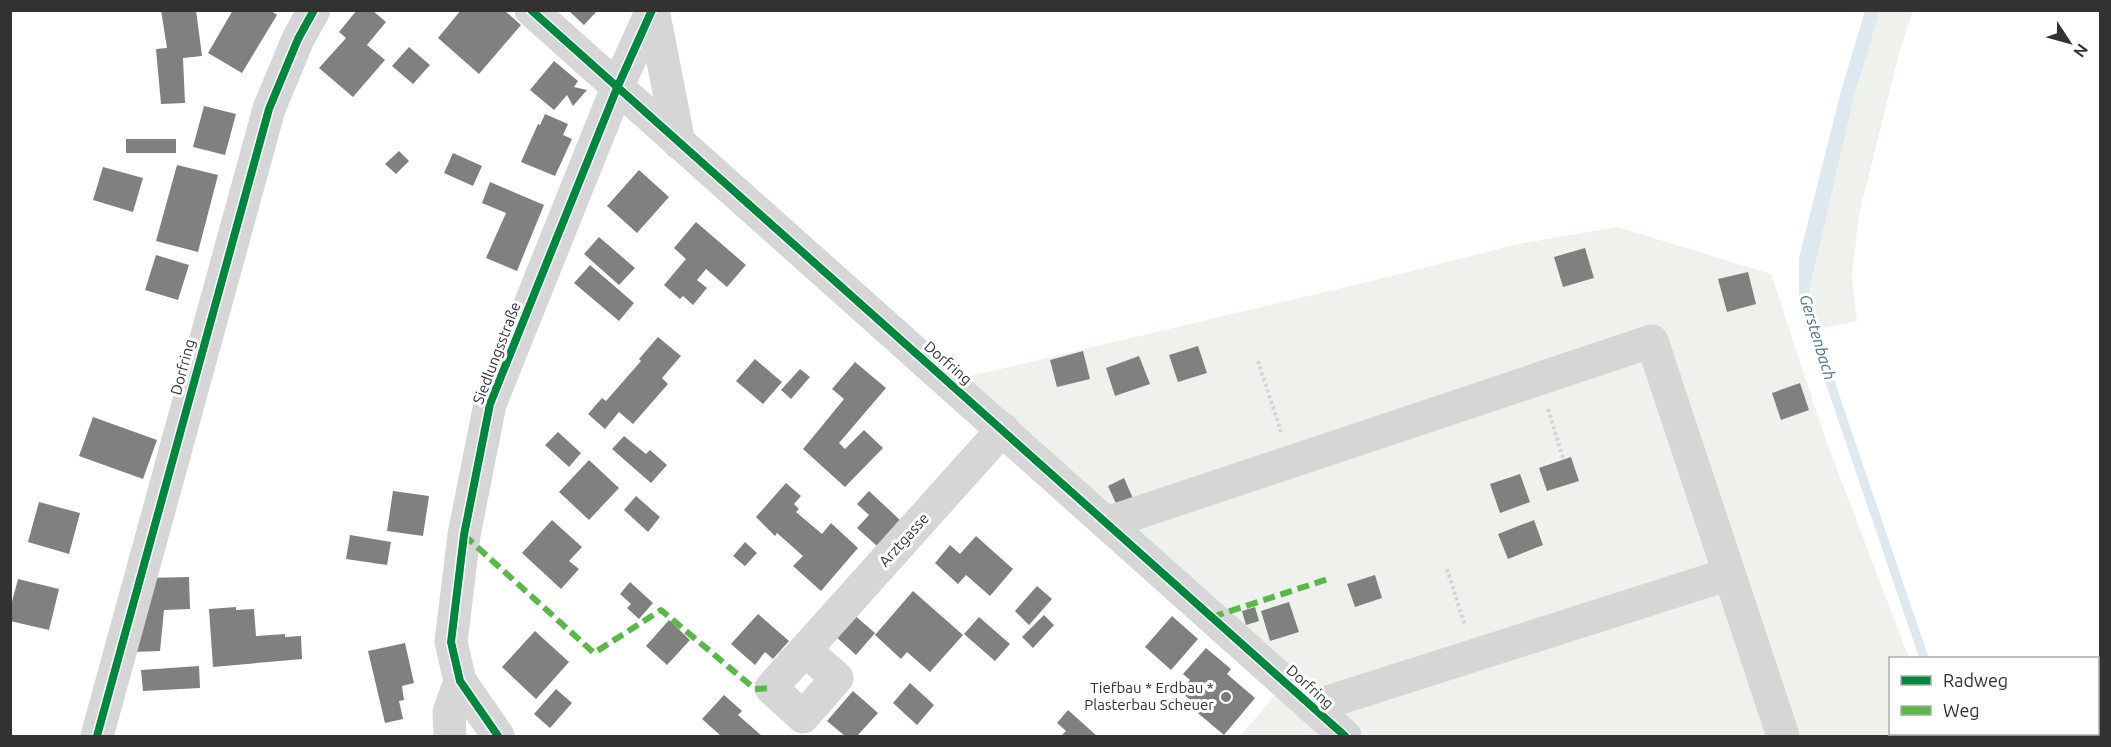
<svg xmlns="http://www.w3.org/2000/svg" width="2111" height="747" font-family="Ubuntu,sans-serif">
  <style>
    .green { fill: #eff2ec }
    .water { fill: #dde9ef }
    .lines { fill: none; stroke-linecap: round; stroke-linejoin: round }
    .stream { stroke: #dde9ef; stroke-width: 9 }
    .building { fill: #808080 }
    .path { stroke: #d4d4d4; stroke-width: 4; stroke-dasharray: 3 3; stroke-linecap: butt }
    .minor { stroke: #d6d6d6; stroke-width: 33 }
    .quiet { stroke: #58b947; stroke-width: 6; stroke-dasharray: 12 6; stroke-linecap: butt }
    .cycleway-casing { stroke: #fff; stroke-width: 11 }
    .cycleway { stroke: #00873e; stroke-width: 8 }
    .poi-dot { fill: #7a7a7a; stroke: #fff; stroke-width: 2 }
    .labels { text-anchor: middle; stroke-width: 6; stroke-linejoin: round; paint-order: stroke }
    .street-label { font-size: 15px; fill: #323232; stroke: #fff }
    .poi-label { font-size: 15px; fill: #323232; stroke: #fff; text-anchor: end }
    .water-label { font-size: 16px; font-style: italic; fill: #48748c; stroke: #fff }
  </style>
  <rect width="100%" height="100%" fill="#fff"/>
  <path class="green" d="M1880,11H1913L1900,50L1859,215L1852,276L1857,321L1815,330L1809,294L1854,97Z
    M1618,227L1771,274L1827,443L1909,658H1890V734H1938L1939,736H1359L962,378L1396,275L1513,245Z
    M1279,691L1329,736H1240Z"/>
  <path class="water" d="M1865,11H1880L1854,97L1809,293L1815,330L1816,343L1799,294V258L1841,91Z"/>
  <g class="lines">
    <path class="stream" d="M1813,332L1924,658
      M1950,734L1951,736"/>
  </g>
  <path class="building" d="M161,10H196L202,56L183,58L185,103L161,104L156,49L167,48Z
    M233,10H270L277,15L242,73L208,53Z
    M357,10H372L386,22L367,45L385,60L353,97L319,68L346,38L339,32Z
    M461,10H504L521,25L479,74L438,38Z
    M568,10H598L584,25Z
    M409,47L430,65L413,84L392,66Z
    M554,61L578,81L574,87L587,90L573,106L567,95L554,110L530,90Z
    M204,106L236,114L225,155L193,147Z
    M545,114L568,124L563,135L572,139L555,176L521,162L538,124L540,125Z
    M126,139H176V153H126Z
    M399,151L409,161L396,174L385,164Z
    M453,153L482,166L473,186L444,173Z
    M177,165L218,175L198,252L156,241Z
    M103,167L143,178L133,212L93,200Z
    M639,170L669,197L637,233L607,206Z
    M490,182L544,205L517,271L486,258L506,213L482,203Z
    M696,222L746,265L727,287L706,269L697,280L707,288L693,305L683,296L680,299L664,285L686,259L674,248Z
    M599,237L635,268L619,285L584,254Z
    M1585,248L1594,278L1563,287L1554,257Z
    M156,255L189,265L178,300L145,290Z
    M590,265L634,303L619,321L574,283Z
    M1748,272L1756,304L1727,312L1718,279Z
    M658,337L681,356L662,378L668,384L633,424L619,412L605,429L588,414L602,398L606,401L641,361L639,359Z
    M1198,346L1207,373L1178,382L1169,355Z
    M1083,351L1090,379L1057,387L1050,360Z
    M1139,356L1150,384L1115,396L1106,368Z
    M755,359L782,382L763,404L736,381Z
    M855,362L886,388L839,443L845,449L864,430L883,448L845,487L803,449L844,399L832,389Z
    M800,369L810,377L791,399L781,390Z
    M1800,383L1809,410L1781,420L1772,393Z
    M93,417L157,440L143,479L79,456Z
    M558,432L581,453L569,467L545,445Z
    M624,436L646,454L650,450L667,465L651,483L612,449Z
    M1571,457L1579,481L1547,491L1539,468Z
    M589,460L619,488L589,520L559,492Z
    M1520,474L1530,502L1500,513L1490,484Z
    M1124,478L1135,503L1119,510L1108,486Z
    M786,483L801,496L794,504L799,509L796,512L822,534L831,523L858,548L821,591L793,566L803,556L777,533L775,536L756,517Z
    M393,491L429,496L423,536L387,531Z
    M869,491L900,520L877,546L857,528L869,515L857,504Z
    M636,496L660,517L648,532L624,510Z
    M39,502L80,513L69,554L28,542Z
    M552,520L582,547L569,561L579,569L561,589L522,553Z
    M1534,520L1543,545L1508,559L1498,534Z
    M350,535L391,542L387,565L346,559Z
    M976,536L1013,569L990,596L966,575L958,584L935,563L950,545L960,554Z
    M745,542L757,553L745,566L733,556Z
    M1375,575L1382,598L1355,607L1347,584Z
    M189,577L190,609L164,610L160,651L132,652L146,578Z
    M18,579L59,589L49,630L10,621V609Z
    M630,582L653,603L639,619L627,608L631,604L620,594Z
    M1037,586L1052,599L1029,625L1015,611Z
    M913,591L963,635L930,672L907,652L901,659L875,635Z
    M1289,602L1299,632L1270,641L1261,611Z
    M236,607V610L254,609L256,636L285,634V637L301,636L302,659L213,667L209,609Z
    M1255,607L1259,621L1246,625L1242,611Z
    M852,613L875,633L856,655L834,635Z
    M758,614L789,641L773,659L765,652L755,665L731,644Z
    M1044,615L1054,625L1033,648L1022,637Z
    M1172,616L1198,639L1171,670L1145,647Z
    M979,617L1010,644L995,661L964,634Z
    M669,620L690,640L667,665L646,646Z
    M535,631L569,662L536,699L502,667Z
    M405,643L414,683L402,686L404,700L399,701L403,719L385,723L368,651Z
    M1206,648L1231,669L1227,674L1255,698L1224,735L1193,709L1196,705L1180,691L1190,680L1183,674Z
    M199,666L200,688L143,691L141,670Z
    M910,683L934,705L917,725L893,703Z
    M556,689L572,703L550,728L534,714Z
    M853,691L878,713L857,736H845L827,721Z
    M724,695L742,711L738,715L762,736H721L702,719Z
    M1068,710L1097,736H1061L1066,731L1057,723Z"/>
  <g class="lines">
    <path class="path" d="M1258,361L1281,432
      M1548,409L1563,458
      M1447,569L1465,626"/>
    <path class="minor" d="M531,10L1345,736
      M653,10L679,143
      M1107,523L1652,341L1783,736
      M805,650L837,678L803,717L771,688L1003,429
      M1312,707L1729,574
      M97,736L269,109L298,39L314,10
      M450,736L449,712L460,681
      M498,736L460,681L451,642L464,535L490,404L617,88L652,10"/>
    <path class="quiet" d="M464,535L594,653L661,610L755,689L771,688
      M1212,617L1331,578"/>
    <g class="cycleway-casing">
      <path id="cycleway" d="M531,10L1345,736
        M97,736L269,109L298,39L314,10
        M498,736L460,681L451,642L464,535L490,404L617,88L652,10"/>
    </g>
    <use href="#cycleway" class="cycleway"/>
  </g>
  <circle class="poi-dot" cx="1226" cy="697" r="6"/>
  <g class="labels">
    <g class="street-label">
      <text transform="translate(497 353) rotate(-69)" y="5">Siedlungsstraße</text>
      <text transform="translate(948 363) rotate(41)" y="5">Dorfring</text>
      <text transform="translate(183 367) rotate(-75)" y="5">Dorfring</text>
      <text transform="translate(904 540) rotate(-48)" y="5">Arztgasse</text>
      <text transform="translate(1310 687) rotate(42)" y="5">Dorfring</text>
    </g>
    <g class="poi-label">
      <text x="1214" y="693">Tiefbau * Erdbau *<tspan x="1214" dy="17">Plasterbau Scheuer</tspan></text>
    </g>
    <g class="water-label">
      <text transform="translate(1818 337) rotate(73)" y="6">Gerstenbach</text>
    </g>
  </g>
  <rect width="2111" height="747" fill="none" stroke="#323232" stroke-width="24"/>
  <rect x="1889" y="657" width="210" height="78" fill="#ffffff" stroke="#adadad" stroke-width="1.5"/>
  <rect x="1901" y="676" width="30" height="9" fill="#00873e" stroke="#adadad" stroke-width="1.5"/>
  <text x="1943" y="687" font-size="18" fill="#323232">Radweg</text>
  <rect x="1901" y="706" width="30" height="9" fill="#58b947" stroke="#adadad" stroke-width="1.5"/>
  <text x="1943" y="717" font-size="18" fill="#323232">Weg</text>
  <g transform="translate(2069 42) rotate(126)" stroke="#ffffff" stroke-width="4.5" paint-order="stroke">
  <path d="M0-4.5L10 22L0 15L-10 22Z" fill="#323232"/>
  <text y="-9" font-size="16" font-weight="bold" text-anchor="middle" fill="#323232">N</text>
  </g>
</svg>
